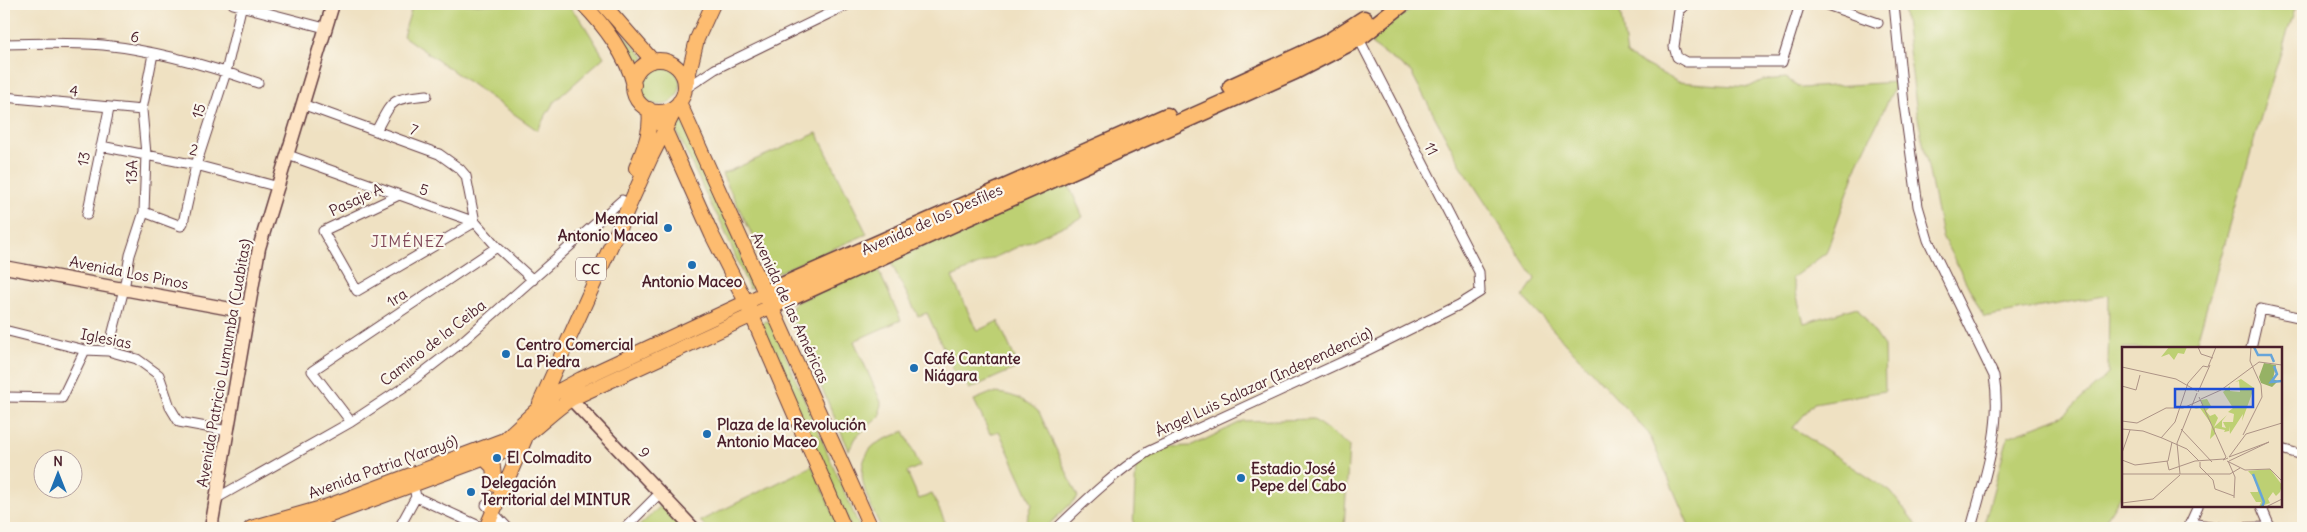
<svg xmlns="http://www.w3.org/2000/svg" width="2307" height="532" font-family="Delius,sans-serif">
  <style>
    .green { fill: #bdd073; stroke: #84784f }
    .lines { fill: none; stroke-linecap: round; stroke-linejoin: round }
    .street-casing { stroke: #633c42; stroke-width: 11 }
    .secondary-casing { stroke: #633c42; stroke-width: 15 }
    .primary-casing { stroke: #633c42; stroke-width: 16 }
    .highway-casing { stroke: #633c42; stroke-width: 19 }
    .street { stroke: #fff; stroke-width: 9 }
    .secondary { stroke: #fee4c5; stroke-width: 12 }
    .primary { stroke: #fdbc6f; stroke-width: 14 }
    .highway { stroke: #fdbc6f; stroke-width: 16 }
    .poi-dot { fill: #1f6fb2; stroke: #fbf7ec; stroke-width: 2 }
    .labels { text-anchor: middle; stroke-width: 4.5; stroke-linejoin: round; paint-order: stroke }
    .shield { fill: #fbf7ec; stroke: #7f6065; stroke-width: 1 }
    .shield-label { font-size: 14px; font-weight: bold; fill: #4a1f2b }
    .street-label { font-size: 15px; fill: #4a1f2b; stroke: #fbf7ec }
    .poi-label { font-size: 15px; font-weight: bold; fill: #4a1f2b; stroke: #fbf7ec; text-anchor: start }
    .neighbourhood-label { font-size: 16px; letter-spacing: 1px; fill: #844c5d; stroke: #fbf7ec }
    .inset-river { fill: none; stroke: #67a5d9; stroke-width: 2.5 }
    .inset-road { fill: none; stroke: #ad9386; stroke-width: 1 }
    .view { fill: #1d4ed8; fill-opacity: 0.15; stroke: #1d4ed8; stroke-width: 2.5 }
    .inset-edge { fill: none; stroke: #4a1f2b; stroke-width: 2.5 }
  </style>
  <rect width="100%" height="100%" fill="#fbf7ec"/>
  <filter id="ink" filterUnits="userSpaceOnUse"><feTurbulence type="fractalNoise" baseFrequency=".02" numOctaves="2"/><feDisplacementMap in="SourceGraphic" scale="10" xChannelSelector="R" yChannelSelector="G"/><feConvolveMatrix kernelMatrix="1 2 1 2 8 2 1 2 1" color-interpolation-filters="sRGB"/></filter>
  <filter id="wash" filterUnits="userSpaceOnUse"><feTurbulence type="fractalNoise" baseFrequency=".0096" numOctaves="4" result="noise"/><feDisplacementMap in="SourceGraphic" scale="20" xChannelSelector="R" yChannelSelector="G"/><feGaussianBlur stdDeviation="1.12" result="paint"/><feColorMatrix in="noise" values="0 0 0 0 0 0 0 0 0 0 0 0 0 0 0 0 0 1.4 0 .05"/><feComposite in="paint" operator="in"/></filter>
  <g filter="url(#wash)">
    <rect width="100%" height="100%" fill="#efe1c2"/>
    <path class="green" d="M413,4H567L581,20L604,57L554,102L537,130L403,36Z
      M590,4H596L645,58L638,61L635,69Z
      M1419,4H1619L1627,55L1678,82L1749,87L1763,80L1786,78L1801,88L1897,82L1859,161L1826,253L1792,278L1804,323L1857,307L1884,346L1885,391L1814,403L1793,428L1891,492L1919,528H1690L1649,434L1523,297L1535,279L1460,164L1411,72L1372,45L1373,36Z
      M1903,4H2302L2295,9L2266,99L2195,348H2123V492L2101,528H1983L2008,437L2063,416L2108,374L2109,295L1984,317L1942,236L1917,113Z
      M640 85a20 20 0 1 1 40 0a20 20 0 1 1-40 0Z
      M681,118L755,286L749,289L721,222L712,207L675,128Z
      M817,133L867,234L772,275L722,174Z
      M1066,179L1083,217L952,277L977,331L998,321L1019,367L969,389L960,371L955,373L927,313L918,316L890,261Z
      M877,267L901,320L854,341L881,402L880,416L857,436L849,450L790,316L794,303Z
      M766,321L771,322L860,528H851L762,328L763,323Z
      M991,393C1010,393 1025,399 1039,412L1078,497L1045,528H1019L1025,526L1032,504L999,431L990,434L974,400Z
      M1313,419L1349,446L1344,528H1133L1136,462L1165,447L1192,446L1243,421Z
      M904,431L920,466L907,472L919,499L932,494L948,528H881C870,503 850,472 872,447C879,440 895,436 904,431Z
      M812,466L840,528H707L700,521Z
      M663,504L686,528H637Z"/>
  </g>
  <g filter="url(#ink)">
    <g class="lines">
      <g class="street-casing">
        <path id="street" d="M233,4L325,28
          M1687,4L1679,10L1674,47L1677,57L1686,62H1782L1800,4
          M1824,4L1878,23
          M1894,4L1904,105L1918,206L1928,240L1994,376C2003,428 1984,479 1971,528
          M4,44C36,43 70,42 103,45C153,50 210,66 258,83
          M685,89L715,69L849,4
          M4,97L142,110
          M302,104L439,154L460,169L466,176L475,222L357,291L323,231L397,196
          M376,131C393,99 390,99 427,95
          M101,146L196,165L279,187
          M288,155L475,222L497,247L533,280
          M144,212L181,226L183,223L196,165L226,72L242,4
          M87,215L109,109
          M4,330L85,350L108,351L137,359L159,375L170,407L179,422L228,431
          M2251,348L2260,309L2303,318
          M108,351L124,289L130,255L144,212L146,154L142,110L153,54
          M4,397L62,398L85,350
          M351,422L312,371L497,247
          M2281,449L2303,455
          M416,497L477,525
          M217,498L351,422L407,385L456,347L622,200
          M486,505L508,528
          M2190,523L2223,528L2270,527L2261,506
          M321,528L328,516
          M399,528L416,497L415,492
          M625,528L660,493
          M1057,528C1086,500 1115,472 1149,451L1368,350L1459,305L1480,292L1479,272L1357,35
          M2188,528L2198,506
          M2271,528L2303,527"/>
      </g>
      <g class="secondary-casing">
        <path id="secondary" d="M4,267L247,312
          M571,399L693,528
          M211,528L259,248L333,4"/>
      </g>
      <g class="primary-casing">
        <path id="primary" d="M583,4C604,25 627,56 634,85
          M603,4L653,61
          M633 86a26 26 0 1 1 52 0a26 26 0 1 1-52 0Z
          M686,85L697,39L713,4
          M679,102L871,528
          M649,109L665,130L712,235L746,302L844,528
          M636,168C644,148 652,132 649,109
          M540,403L651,157L679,102
          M485,459L493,467L495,485
          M251,528L325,507L504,440L555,393L581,379L766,293
          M285,528L328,516L499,453C526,440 546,416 571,399L772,306
          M486,528L525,439"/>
      </g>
      <g class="highway-casing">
        <path id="highway" d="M1231,87L1327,43L1364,19
          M766,293L1167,116
          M772,306L959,221L1295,71L1359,38L1402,4"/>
      </g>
      <use href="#street" class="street"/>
      <use href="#secondary" class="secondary"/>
      <use href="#primary" class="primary"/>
      <use href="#highway" class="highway"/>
    </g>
  </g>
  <g class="poi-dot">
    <circle cx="668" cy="228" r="5"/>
    <circle cx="692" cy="265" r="5"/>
    <circle cx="506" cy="354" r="5"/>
    <circle cx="914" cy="368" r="5"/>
    <circle cx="707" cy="434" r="5"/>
    <circle cx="497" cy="458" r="5"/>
    <circle cx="1241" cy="478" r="5"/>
    <circle cx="471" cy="492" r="5"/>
  </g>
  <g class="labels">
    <rect class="shield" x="576" y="257.5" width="30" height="23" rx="4"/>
    <g class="shield-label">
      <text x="591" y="274">CC</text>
    </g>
    <g class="street-label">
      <text transform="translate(135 37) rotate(10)" y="5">6</text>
      <text transform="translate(74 91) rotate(7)" y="5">4</text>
      <text transform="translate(199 111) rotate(-72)" y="5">15</text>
      <text transform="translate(414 130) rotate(20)" y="5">7</text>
      <text transform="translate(1431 149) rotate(63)" y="5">11</text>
      <text transform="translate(194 150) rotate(13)" y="5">2</text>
      <text transform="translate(84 159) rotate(-78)" y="5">13</text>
      <text transform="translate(132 172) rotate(-88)" y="5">13A</text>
      <text transform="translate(424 190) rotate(19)" y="5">5</text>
      <text transform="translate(356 200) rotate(-25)" y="5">Pasaje A</text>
      <text transform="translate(932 220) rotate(-24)" y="5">Avenida de los Desfiles</text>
      <text transform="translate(129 273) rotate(11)" y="5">Avenida Los Pinos</text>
      <text transform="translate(397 298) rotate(-34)" y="5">1ra</text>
      <text transform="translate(790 308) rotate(65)" y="5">Avenida de las Américas</text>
      <text transform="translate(106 339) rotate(11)" y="5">Iglesias</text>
      <text transform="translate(433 343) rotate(-38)" y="5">Camino de la Ceiba</text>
      <text transform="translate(224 363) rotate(-80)" y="5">Avenida Patricio Lumumba (Cuabitas)</text>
      <text transform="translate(1264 382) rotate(-25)" y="5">Ángel Luis Salazar (Independencia)</text>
      <text transform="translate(644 453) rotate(46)" y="5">9</text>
      <text transform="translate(383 467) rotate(-20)" y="5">Avenida Patria (Yarayó)</text>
    </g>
    <g class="poi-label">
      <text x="658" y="224" text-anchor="end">Memorial<tspan x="658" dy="17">Antonio Maceo</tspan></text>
      <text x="692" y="287" text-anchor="middle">Antonio Maceo</text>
      <text x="516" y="350">Centro Comercial<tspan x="516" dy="17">La Piedra</tspan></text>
      <text x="924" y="364">Café Cantante<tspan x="924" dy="17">Niágara</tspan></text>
      <text x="717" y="430">Plaza de la Revolución<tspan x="717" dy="17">Antonio Maceo</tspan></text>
      <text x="507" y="463">El Colmadito</text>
      <text x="1251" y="474">Estadio José<tspan x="1251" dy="17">Pepe del Cabo</tspan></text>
      <text x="481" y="488">Delegación<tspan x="481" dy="17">Territorial del MINTUR</tspan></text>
    </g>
    <g class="neighbourhood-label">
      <text x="408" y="247">JIMÉNEZ</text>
    </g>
  </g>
  <g transform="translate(2122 347)">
    <rect width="160" height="160" fill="#efe1c2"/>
    <path d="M47,0H65L62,7L56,6L52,13L47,7L39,10ZM119,32L132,41L120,74L121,67L108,87L107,79V84L102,85L103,83L93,81V87L88,92L90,78L78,61L72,62L80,58L79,53L85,52L89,59L84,64L88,69L93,67L96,71L92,80L105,68L100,74V80L104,81L101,75H111L112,67L106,65L111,61L101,45L108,39V44L118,45L117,34L113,35ZM148,122L160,138L158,145L154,149L151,145L146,152L148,156L137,160L139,155H134L128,145H136L135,134L126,124Z" fill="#bdd073"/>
    <path d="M142,16L154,18L151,32L156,34L150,40L139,36L137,30Z" fill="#96b265"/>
    <path class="inset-river" d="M132,0L136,8H149L152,15M152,19L155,27L149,35L160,34M131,127L142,155L140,160"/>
    <path class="inset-road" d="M76,0L79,7L91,11M0,20L54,32L75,44M0,39L14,43L18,28M76,45L88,18M77,50L104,110L101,113L106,111M79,52L99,43L137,15L160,18M0,74L15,76L44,61H61L79,53M0,82L21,84L40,91L65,102L77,114M59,82L90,115M121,88L140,50L139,38L128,14L129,0M39,91L53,75L66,36L81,19L86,20L94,0M0,106L8,83M107,110L147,95L107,114M107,110L124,87L160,76M0,113L13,118L46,114L50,95M45,114L47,123L73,114L102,112M105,114L123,123L148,122L160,134M106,114L113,130L112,151M78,115V120L91,133L93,142L112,149M0,127H108L118,121M58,127L55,96L75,46M0,156L31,152L58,128M144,160L160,152"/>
    <path class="view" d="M53,42H131V60H53Z"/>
    <rect width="160" height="160" class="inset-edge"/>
  </g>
  <rect width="2307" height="532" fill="none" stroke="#fbf7ec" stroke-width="20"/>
  <g transform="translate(58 474)"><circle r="24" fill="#fbf7ec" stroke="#b4a19f"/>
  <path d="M0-4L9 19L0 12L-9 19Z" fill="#1f6fb2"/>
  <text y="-8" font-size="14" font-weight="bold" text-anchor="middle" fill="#4a1f2b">N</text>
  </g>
</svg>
